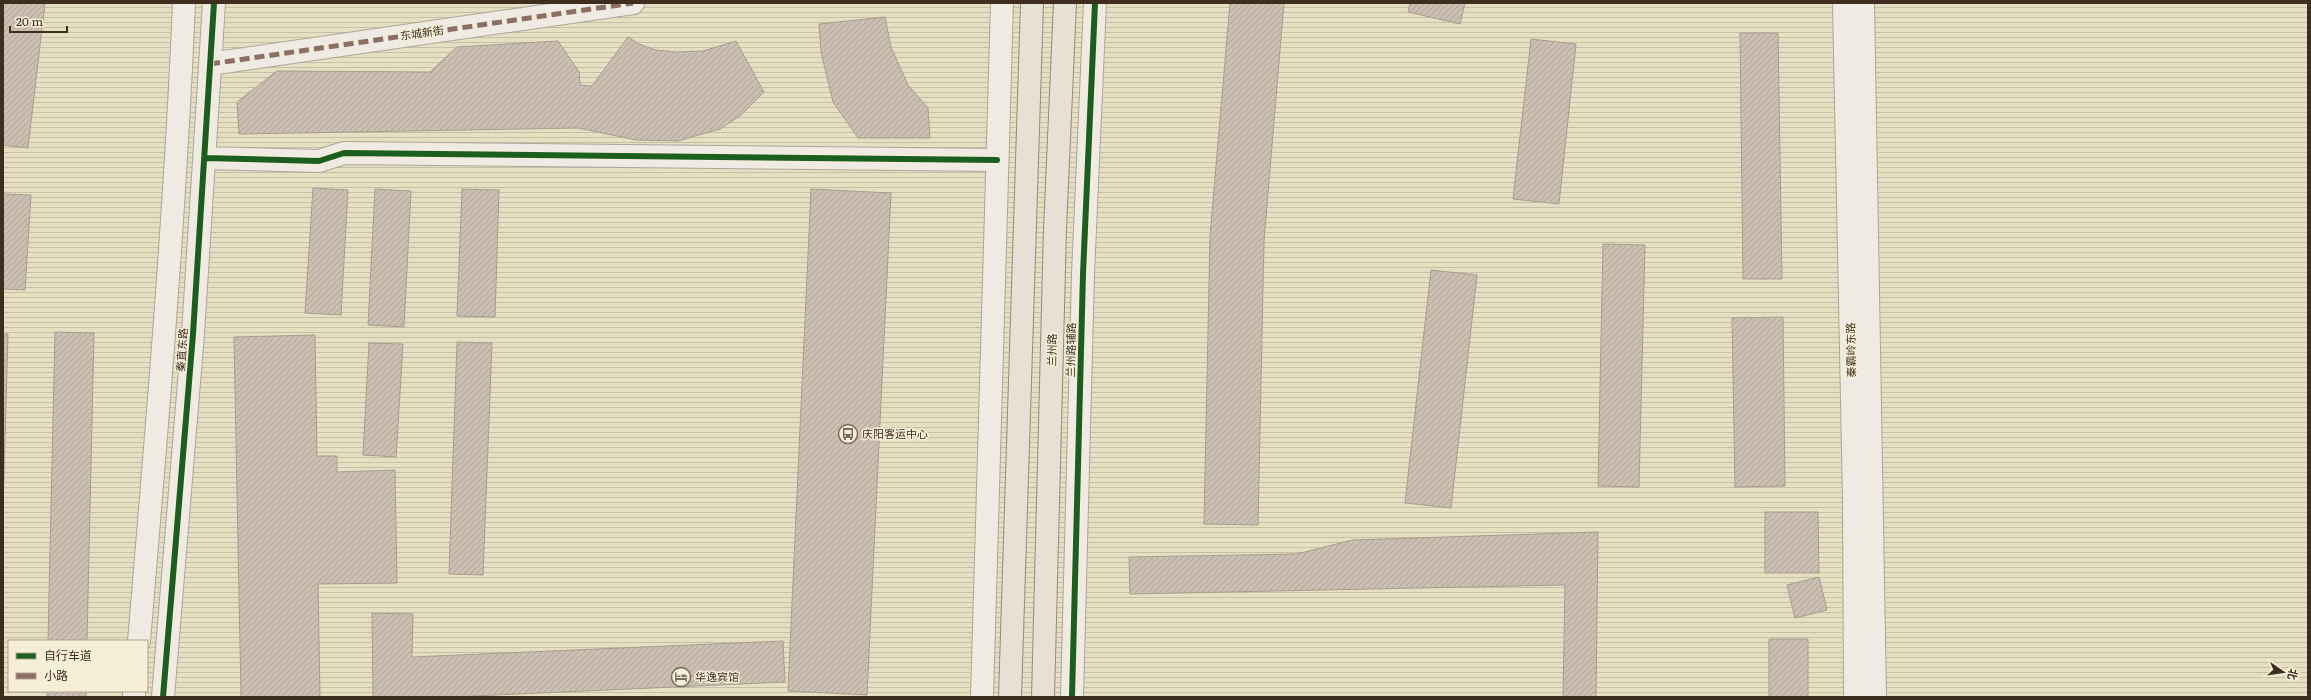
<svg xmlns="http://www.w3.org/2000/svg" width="2311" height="700" font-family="Literata,'Noto Sans SC',serif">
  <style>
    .farmland { fill: url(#farmland-rules); fill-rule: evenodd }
    .building { fill: url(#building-hatch); stroke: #a89c90 }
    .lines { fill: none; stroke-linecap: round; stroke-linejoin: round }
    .minor-casing { stroke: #ada599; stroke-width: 24 }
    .major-casing { stroke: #928b80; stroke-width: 24 }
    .minor { stroke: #efebe3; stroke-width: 22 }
    .major { stroke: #e6e1d4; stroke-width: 22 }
    .quiet { stroke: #8d6e63; stroke-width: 5; stroke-dasharray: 10 5; stroke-linecap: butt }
    .cycleway-casing { stroke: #f7eed8; stroke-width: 8 }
    .cycleway { stroke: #1b5e20; stroke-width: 6 }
    .labels { text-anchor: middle; stroke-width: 3; stroke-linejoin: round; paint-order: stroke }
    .street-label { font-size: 11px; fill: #3d2e20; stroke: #f7eed8 }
    .poi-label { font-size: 11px; fill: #3d2e20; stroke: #f7eed8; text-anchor: start }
  </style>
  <defs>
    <pattern id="farmland-rules" width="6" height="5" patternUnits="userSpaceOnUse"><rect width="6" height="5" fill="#e6dfc2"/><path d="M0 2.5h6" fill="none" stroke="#c6c0a6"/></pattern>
    <pattern id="building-hatch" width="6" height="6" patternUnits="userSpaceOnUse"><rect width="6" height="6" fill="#cbbfb2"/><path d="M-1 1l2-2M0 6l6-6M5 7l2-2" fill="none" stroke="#afa499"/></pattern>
  </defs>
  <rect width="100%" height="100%" fill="#e7e0d1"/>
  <path class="farmland" d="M3,3H2308V697H3ZM9,641H147V691H9Z"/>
  <path class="building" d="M3,3H45L28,148L3,145Z
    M1230,3H1284L1264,241L1258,525L1204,524L1210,236Z
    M1410,3H1465L1460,24L1408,12Z
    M885,17L891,47L908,85L928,108L930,138H858L833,102L821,52L819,24Z
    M1740,33H1778L1782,279H1743Z
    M628,37L639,44L656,50L677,52L703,51L736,41L764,92L740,116L720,129L678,141L636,140L578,128L239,134L237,102L277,71L430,72L457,47L558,41L579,72L580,85L592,86Z
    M1531,39L1576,44L1559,204L1513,199Z
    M313,188L348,190L341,315L305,313Z
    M375,189L411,191L404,327L368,325Z
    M462,189L499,190L495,317L457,316Z
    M811,189L891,193L867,695L788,691Z
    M3,194L31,195L25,290L3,289Z
    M1603,244L1645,245L1639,487L1598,486Z
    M1431,270L1477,275L1451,508L1405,503Z
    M1783,317L1785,486L1735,487L1732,318Z
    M55,332L94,333L87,641H48Z
    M3,334H8L3,509Z
    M315,335L317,456H337V472L395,470L397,583L318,584L320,697H241L234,337Z
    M457,342L492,343L483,575L449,574Z
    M369,343L403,344L396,457L363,455Z
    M1765,512H1818L1819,573H1765Z
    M1598,532L1596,697H1563L1565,585L1130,594L1129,557L1297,554L1352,540Z
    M1819,577L1827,610L1795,618L1787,585Z
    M372,613L413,614L412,657L783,641L785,682L452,697H373Z
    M1769,639H1808V697H1769Z
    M47,691H86V697H47Z"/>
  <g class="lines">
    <g class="minor-casing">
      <path id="minor" d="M1844,3L1854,499L1855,697
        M1863,3L1875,697
        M210,64L633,3
        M205,158L319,161L344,153L997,160
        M139,641C157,428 175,216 184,3
        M134,697V691
        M163,697L193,334L214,3
        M982,697L1002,3
        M1072,697L1083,274L1095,3"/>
    </g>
    <g class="major-casing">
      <path id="major" d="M1010,697L1032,3
        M1043,697L1055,229L1065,3"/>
    </g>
    <use href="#minor" class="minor"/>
    <use href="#major" class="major"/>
    <path class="quiet" d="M210,64L633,3"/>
    <g class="cycleway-casing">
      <path id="cycleway" d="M205,158L319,161L344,153L997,160
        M163,697L193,334L214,3
        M1072,697L1083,274L1095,3"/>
    </g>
    <use href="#cycleway" class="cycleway"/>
  </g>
  <defs>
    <g id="bus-ring" transform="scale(1)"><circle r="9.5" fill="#f7eed8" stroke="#786c5e" stroke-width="1.5"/><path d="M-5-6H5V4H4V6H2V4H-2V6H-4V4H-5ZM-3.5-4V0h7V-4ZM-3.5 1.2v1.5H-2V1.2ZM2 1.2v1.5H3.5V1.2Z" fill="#786c5e"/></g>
    <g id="hotel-ring" transform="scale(1)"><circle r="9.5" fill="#f7eed8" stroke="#786c5e" stroke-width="1.5"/><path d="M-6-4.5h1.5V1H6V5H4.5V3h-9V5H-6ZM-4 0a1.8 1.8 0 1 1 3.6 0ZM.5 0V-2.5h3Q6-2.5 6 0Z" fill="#786c5e"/></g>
  </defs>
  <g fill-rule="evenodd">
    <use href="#bus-ring" x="848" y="434"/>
    <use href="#hotel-ring" x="681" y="677"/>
  </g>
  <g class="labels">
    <g class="street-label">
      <text transform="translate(422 33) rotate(-8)" y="4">东城新街</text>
      <text transform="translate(182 350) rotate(-86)" y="4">秦直东路</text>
      <text transform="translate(1052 350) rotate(-89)" y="4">兰州路</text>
      <text transform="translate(1071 350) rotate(-89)" y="4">兰州路辅路</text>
      <text transform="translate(1851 350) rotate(-91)" y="4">秦霸岭东路</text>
    </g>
    <g class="poi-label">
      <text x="862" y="438">庆阳客运中心</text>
      <text x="695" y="681">华逸宾馆</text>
    </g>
  </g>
  <rect width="2311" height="700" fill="none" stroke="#3d2e20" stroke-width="8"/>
  <rect x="8" y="640" width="140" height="52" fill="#f7eed8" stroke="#ada18e"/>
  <rect x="16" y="653" width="20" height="6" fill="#1b5e20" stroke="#ada18e"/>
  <text x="44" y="660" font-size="12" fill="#3d2e20">自行车道</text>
  <rect x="16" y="673" width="20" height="6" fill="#8d6e63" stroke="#ada18e"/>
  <text x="44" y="680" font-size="12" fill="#3d2e20">小路</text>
  <g transform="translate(2283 672) rotate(103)" stroke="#f7eed8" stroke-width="3" paint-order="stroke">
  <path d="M0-3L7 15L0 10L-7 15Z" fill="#3d2e20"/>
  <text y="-6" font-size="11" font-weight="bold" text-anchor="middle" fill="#3d2e20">北</text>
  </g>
  <path d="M10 26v6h57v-6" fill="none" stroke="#3d2e20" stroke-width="2"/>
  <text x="16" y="26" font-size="12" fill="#3d2e20" stroke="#f7eed8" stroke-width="3" paint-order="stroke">20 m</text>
</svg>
